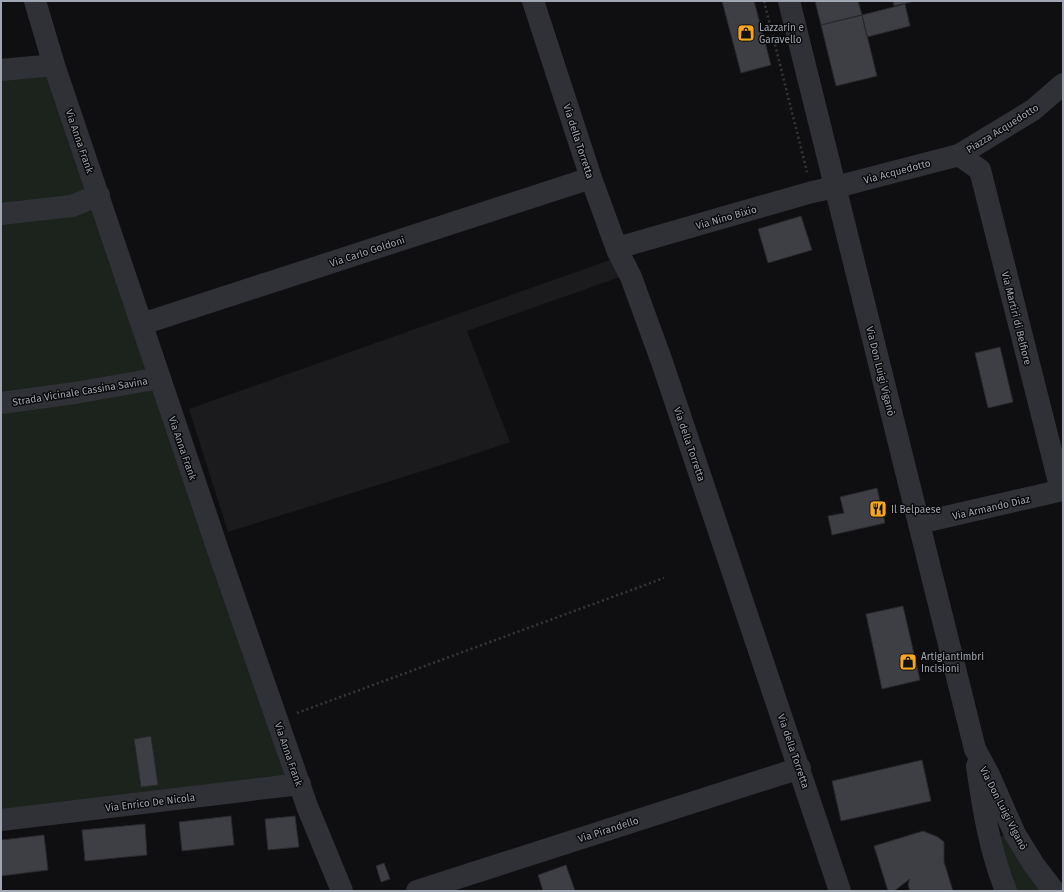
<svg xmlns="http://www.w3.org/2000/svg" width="1064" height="892" font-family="'Fira Sans',sans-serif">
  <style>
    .built { fill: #1b1b1d }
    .green { fill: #1b231c }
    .building { fill: #3e3f44; stroke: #29292d }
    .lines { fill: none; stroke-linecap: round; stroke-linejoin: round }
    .path { stroke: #36383d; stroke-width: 2.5; stroke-dasharray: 2 3; stroke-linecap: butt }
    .minor { stroke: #303136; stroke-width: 22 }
    .labels { text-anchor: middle; stroke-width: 3; stroke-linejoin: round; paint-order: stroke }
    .poi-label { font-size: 10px; fill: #a0a6b2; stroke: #0a0a0b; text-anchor: start }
    .street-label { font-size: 10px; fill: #a0a6b2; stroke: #0a0a0b }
  </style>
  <rect width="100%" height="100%" fill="#0f0f11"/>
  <path class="built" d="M610,260L620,277L467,331L510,442L451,462L228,532L189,409Z"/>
  <path class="green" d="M50,73L287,771L280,781L1,814V79Z
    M1006,835L1043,891H1014L998,838L1002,836Z"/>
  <path class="building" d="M722,1H754L771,65L741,73Z
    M815,1H858L862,15L821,25Z
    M893,1H915L894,6Z
    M905,4L910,26L867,37L862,15Z
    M862,15L877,76L836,86L821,25Z
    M801,216L812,250L768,263L758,229Z
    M1000,347L1013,402L988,408L975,353Z
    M877,488L885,523L832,535L828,516L844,513L840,497Z
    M903,606L920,680L882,689L866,614Z
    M151,736L158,785L141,787L134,739Z
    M922,760L931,801L841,821L832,781Z
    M231,816L234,845L182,851L179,822Z
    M295,816L299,847L268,850L265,819Z
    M145,824L147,855L85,861L82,830Z
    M923,831L938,837L944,842V862L953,891H910L908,884L910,879L894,891H888L874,846Z
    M44,835L48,870L1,876V840Z
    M384,863L390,879L381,882L376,866Z
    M566,865L575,891H543L538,875Z"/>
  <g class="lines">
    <path class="path" d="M764,1L807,172
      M297,713L664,578"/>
    <path class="minor" d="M35,1L54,65L221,559L307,806L342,891
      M533,1L591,178L618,252L631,277L662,362L840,891
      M789,1L975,749L989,775L1015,834L1034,865L1054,891
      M1,70L54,65
      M959,155L980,170L1061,490
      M1,214L72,206L99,195
      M617,248L812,192L836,187L959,155L1033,110L1063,84
      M142,324L591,178
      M1,403L75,393L160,378
      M919,523L1063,490
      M977,766C983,809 990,851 1006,891
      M1,820L300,784
      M417,891L800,768"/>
  </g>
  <defs>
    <g id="shop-square" transform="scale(0.9)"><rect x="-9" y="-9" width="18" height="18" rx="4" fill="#f6a621" stroke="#0a0a0b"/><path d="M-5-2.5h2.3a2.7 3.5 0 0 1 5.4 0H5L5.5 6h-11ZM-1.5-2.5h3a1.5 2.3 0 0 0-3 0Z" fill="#111"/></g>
    <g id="restaurant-square" transform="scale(0.9)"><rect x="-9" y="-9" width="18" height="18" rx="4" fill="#f6a621" stroke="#0a0a0b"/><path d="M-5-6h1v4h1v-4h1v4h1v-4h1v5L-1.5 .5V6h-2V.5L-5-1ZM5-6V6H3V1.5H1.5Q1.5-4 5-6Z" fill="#111"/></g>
  </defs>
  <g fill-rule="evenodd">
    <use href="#shop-square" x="746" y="33"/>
    <use href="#restaurant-square" x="878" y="509"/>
    <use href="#shop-square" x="908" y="662"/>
  </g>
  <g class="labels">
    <g class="poi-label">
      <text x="759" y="31">Lazzarin e<tspan x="759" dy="12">Garavello</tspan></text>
      <text x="891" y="513">Il Belpaese</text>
      <text x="921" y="660">Artigiantimbri<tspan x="921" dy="12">Incisioni</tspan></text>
    </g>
    <g class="street-label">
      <text transform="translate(1002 128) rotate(-32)" y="4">Piazza Acquedotto</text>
      <text transform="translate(80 141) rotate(71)" y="4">Via Anna Frank</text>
      <text transform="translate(579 141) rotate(72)" y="4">Via della Torretta</text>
      <text transform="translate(897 171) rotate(-15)" y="4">Via Acquedotto</text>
      <text transform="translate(726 217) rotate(-16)" y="4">Via Nino Bixio</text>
      <text transform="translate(367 251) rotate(-18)" y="4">Via Carlo Goldoni</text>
      <text transform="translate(1017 318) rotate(76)" y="4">Via Martiri di Belfiore</text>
      <text transform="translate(881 371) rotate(76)" y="4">Via Don Luigi Viganò</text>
      <text transform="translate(80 391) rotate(-9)" y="4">Strada Vicinale Cassina Savina</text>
      <text transform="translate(690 444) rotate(71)" y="4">Via della Torretta</text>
      <text transform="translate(183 448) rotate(71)" y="4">Via Anna Frank</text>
      <text transform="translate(991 507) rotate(-13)" y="4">Via Armando Diaz</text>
      <text transform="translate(794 751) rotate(71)" y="4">Via della Torretta</text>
      <text transform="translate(289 754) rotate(71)" y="4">Via Anna Frank</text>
      <text transform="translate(150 802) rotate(-7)" y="4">Via Enrico De Nicola</text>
      <text transform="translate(1004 808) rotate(63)" y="4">Via Don Luigi Viganò</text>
      <text transform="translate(608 829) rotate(-18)" y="4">Via Pirandello</text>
    </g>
  </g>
  <rect width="1064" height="892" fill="none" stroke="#a0a6b2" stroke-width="4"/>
</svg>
